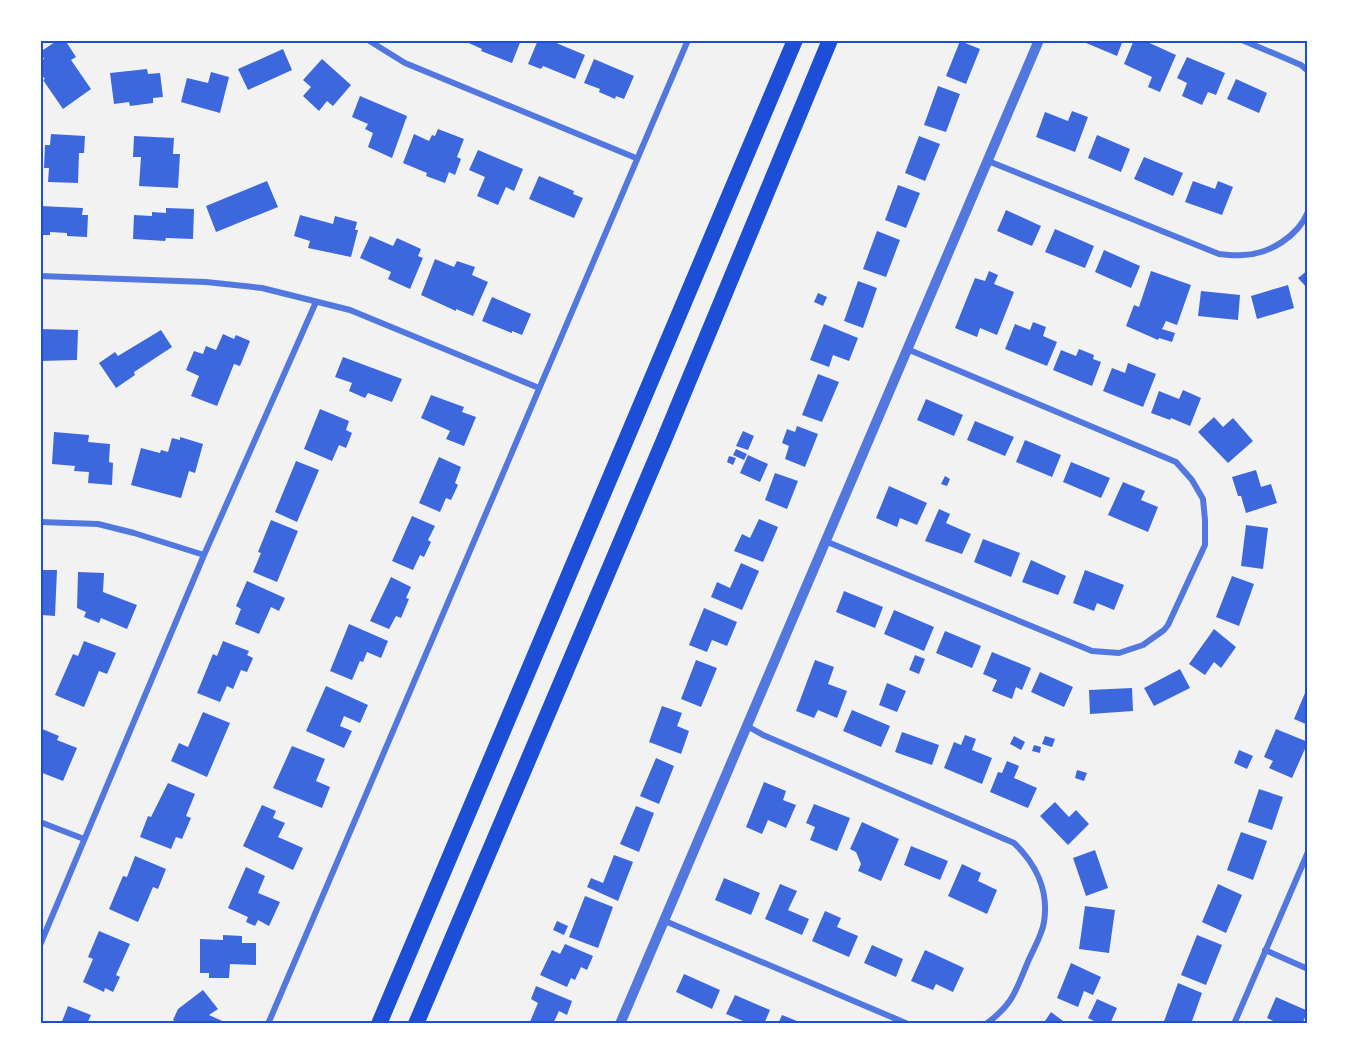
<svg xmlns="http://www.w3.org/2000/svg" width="1348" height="1064" font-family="'Zilla Slab',serif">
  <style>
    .building { fill: #3d67dc }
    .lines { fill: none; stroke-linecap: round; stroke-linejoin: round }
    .minor { stroke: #5277de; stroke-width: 6 }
    .tertiary { stroke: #5277de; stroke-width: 10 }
    .motorway { stroke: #1d4ed8; stroke-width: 16 }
    .neatline { fill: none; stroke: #1d4ed8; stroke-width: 2 }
  </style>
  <rect width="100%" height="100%" fill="#f2f2f2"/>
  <path class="building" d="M58,40H65L76,57L71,60L91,89L63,109L43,80L45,79L40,73V62L44,59L40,52Z
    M462,40H521L512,63L481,51L482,49Z
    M538,40H549L585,55L575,79L543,66L541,69L528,64Z
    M1079,40H1123L1117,56Z
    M1134,40H1143L1176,55L1160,92L1148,87L1152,77L1124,64Z
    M960,41L980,49L966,84L946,76Z
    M283,49L292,70L248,90L238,69Z
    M1187,57L1225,73L1216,95L1208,92L1202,105L1182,96L1187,83L1177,78Z
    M322,59L351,85L333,106L327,101L319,111L303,96L311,87L303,80Z
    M594,59L634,76L624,99L616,96L615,99L599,92L600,89L584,83Z
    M147,69L148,74L160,73L163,97L153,98V103L130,106L129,102L114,104L110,73Z
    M211,72L229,77L220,113L181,102L187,78L208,83Z
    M1236,79L1267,93L1259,113L1227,99Z
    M938,86L960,94L946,132L924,125Z
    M360,96L407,116L392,158L368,147L373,133L365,129L368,124L352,117Z
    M1072,111L1088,117L1075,152L1036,137L1045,112L1068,121Z
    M438,129L464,139L457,157L461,159L455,175L449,172L445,183L426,176L427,173L403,163L414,134L429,141L432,135L435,136Z
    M51,134L85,136L84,153H79L78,183L48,182L49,168H44L45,145H50Z
    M1097,135L1130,149L1121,172L1088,158Z
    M134,136L174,138L173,154H180L178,188L139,186L141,157H133Z
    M919,136L940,144L925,181L905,173Z
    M478,150L523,169L514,191L506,187L498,205L477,196L485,177L469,170Z
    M1144,157L1183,173L1173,196L1134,179Z
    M539,176L574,191L573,194L583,198L574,218L529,199Z
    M267,181L278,207L216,232L206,206Z
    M1193,181L1215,189L1218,181L1233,187L1222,215L1185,202Z
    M898,185L920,193L906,228L885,220Z
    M40,206L83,208L82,215H88L87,237L67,236V233L50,232V235H40Z
    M166,208L194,209L193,239L166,238L165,241L133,239L134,215L152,216V212L166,213Z
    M1006,210L1041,226L1032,246L997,231Z
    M300,215L333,224L335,216L357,222L355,230H358L351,257L308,248L310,241L294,236Z
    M1055,229L1094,246L1085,268L1045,252Z
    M877,231L900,240L886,277L863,269Z
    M370,236L393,246L397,238L421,249L418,256L423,258L410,289L388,279L391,272L360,258Z
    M1104,250L1140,266L1131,288L1095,272Z
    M435,259L454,267L457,261L475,267L472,275L488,282L473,316L456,309V311L421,295Z
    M1308,270V289L1298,278Z
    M989,271L998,275L994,284L1014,292L997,335L980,328L977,337L955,328L975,278L985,281Z
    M1151,271L1191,285L1177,325L1166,321L1162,329L1175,333L1172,342L1159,338L1158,340L1126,326L1134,305L1139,307Z
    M858,281L877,288L863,328L844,321Z
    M1288,285L1294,308L1257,319L1251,296Z
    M1201,291L1240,295L1238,320L1198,316Z
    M818,293L827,297L823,306L814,302Z
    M492,297L531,314L522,335L512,331V333L482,321Z
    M1033,322L1046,327L1043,336L1057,342L1047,366L1005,349L1015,324L1030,330Z
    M824,324L858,338L849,361L833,355L829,367L810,360Z
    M40,329L78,330L77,360L40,361Z
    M161,330L172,347L134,372L135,375L116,388L99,363L115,352L118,356Z
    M223,334L234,339L236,335L250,341L240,366L234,364L217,406L191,396L199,376L186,370L194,351L203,354L206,346L216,350Z
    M1079,349L1094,355L1093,359L1101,362L1092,386L1053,370L1061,350L1076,356Z
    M343,357L402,379L392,402L368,393L365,398L349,391L352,383L335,377Z
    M1128,363L1156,374L1143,407L1103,391L1112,368L1125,373Z
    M818,374L839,382L822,422L802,415Z
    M1183,390L1201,398L1190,426L1171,418L1170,420L1151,413L1159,391L1179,399Z
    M431,395L464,407L462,412L476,417L464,446L446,439L450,431L421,418Z
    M926,399L963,415L954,436L917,420Z
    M320,409L349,421L346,430L352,433L346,448L339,445L332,461L304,449Z
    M1214,417L1223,427L1233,418L1253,441L1228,463L1198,432Z
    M975,421L1014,437L1005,456L967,440Z
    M797,426L818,434L805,467L785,459L789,446L782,443L787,429L795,432Z
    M743,431L754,436L748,450L736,446Z
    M54,432L89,435L88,442L110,444L109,462L113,463L112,485L88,483L89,472L74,471L75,466L52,464Z
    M180,437L203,444L195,473L189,471L181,498L131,485L141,448L160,453L161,450L168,452L172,438L180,440Z
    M1025,440L1061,455L1052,477L1016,462Z
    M736,449L747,454L744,460L733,455Z
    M748,455L768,464L760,482L740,473Z
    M729,456L736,458L733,465L727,462Z
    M439,457L461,467L455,483L458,485L451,500L446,498L440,512L419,503Z
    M296,461L319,470L297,522L275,512Z
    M1071,462L1110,478L1101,498L1063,482Z
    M1256,470L1261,487L1271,484L1277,503L1246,513L1241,496H1238L1232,477Z
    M775,473L798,481L787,509L765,500Z
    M945,476L950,479L947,486L941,484Z
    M1123,482L1145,491L1141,500L1158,507L1148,532L1108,515Z
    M889,486L927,503L917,525L900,518L897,527L876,518Z
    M939,509L950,514L946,523L971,534L962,554L925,541Z
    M412,516L435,526L428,540L431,542L424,557L420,555L413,570L392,561Z
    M759,519L778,527L763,562L734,551L742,534L750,538Z
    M271,520L298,531L277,582L253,572L261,553L258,552Z
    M1246,525L1268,528L1263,569L1241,566Z
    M983,539L1020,553L1011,577L974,562Z
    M1031,560L1066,576L1058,595L1022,582Z
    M741,563L759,571L742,610L711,597L717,582L730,588Z
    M40,570H57L55,616L42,615Z
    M1085,570L1124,585L1114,610L1097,603L1094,611L1073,603Z
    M78,572L104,573L103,592L137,605L127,629L101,618L99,623L84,617L86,612L77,608Z
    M1232,576L1254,584L1239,626L1216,617Z
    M391,577L411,587L406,598L409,599L401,618L396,616L389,629L370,621Z
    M247,581L285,598L279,611L271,607L259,634L235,624L241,609L236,606Z
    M844,591L883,607L875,628L836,612Z
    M704,608L737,622L727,646L712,640L707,652L689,645Z
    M894,610L934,627L924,651L884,634Z
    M349,624L388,641L381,658L367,652L363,662L360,661L352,680L330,671Z
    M1214,629L1236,647L1221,668L1214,662L1205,675L1189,664Z
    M945,631L981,646L972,668L936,653Z
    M84,641L116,653L107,674L99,671L84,707L55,695L73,654L78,656Z
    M223,641L249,651L247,655L253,658L247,672L241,670L233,689L227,686L220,702L197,693L213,654L217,656Z
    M992,652L1031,668L1022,690L1016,687L1012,699L992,691L997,680L983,674Z
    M915,655L925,659L919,674L909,670Z
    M696,660L717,668L701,707L681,699Z
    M815,660L834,667L828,684L847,691L837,718L818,710L814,718L796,711Z
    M1180,669L1190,688L1154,706L1144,688Z
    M1040,672L1073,687L1064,707L1031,692Z
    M887,683L906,691L897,712L879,705Z
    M326,686L368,705L360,723L344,716L340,726L352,731L344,748L306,731Z
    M1308,686V725L1294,719Z
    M1132,688L1133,711L1090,714L1089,690Z
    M662,706L682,713L677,726L689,731L681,754L649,742Z
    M852,710L890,726L881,747L843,731Z
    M203,712L230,723L207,777L171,761L179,743L188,747Z
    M40,728L59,736L57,740L77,748L63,781L40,772Z
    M1276,729L1308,742L1292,778L1269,768L1273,761L1264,757Z
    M902,732L939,745L932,765L895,752Z
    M965,735L976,739L972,750L992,758L982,784L944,768L954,742L961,745Z
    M1014,736L1025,742L1021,750L1010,744Z
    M1045,736L1055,739L1052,747L1042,744Z
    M1034,745L1041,747L1040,753L1032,751Z
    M292,746L325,759L316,781L330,787L322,808L273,788Z
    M1239,750L1253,756L1247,769L1234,763Z
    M656,758L674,766L659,804L640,796Z
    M1007,761L1019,766L1014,778L1037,788L1028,808L990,792L998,772L1002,773Z
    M1077,770L1087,773L1084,781L1075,778Z
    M764,782L786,791L783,800L796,805L786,828L768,820L762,834L746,827Z
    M168,783L195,794L186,816L191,818L182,839L176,837L171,849L140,837L148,816L151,817Z
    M1259,789L1283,797L1272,830L1248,822Z
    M1055,802L1069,817L1076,810L1089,824L1068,845L1040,816Z
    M814,804L850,818L837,851L810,840L815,827L806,823Z
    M262,805L276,811L273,818L285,823L278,837L303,848L293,870L243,846Z
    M636,806L654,813L639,852L620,844Z
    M862,822L899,839L881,881L858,871L861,864L856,852L850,849Z
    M1241,832L1267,841L1253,880L1227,870Z
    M911,846L948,861L940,880L904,865Z
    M1095,850L1108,888L1086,896L1073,858Z
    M614,855L633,862L618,901L587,887L591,878L603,883Z
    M135,856L166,869L158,889L153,887L138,922L109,909L123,876L127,877Z
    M962,864L981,873L978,881L997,890L987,914L948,896Z
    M246,867L265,876L258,893L280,902L269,926L258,920L255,926L246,922L248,917L228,908Z
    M724,878L760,893L751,915L715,900Z
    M780,884L797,891L788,910L809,919L802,935L765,919Z
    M1218,884L1242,895L1226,933L1202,922Z
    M585,896L613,907L598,948L569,937Z
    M1085,906L1115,910L1109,953L1079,949Z
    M825,911L841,918L837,927L858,936L849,957L812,941Z
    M557,921L568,926L564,935L553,930Z
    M99,931L130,944L116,975L120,977L113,992L105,988L104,992L83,982L93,959L88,957Z
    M223,935L242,936V943H256V965L230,964L229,978H209V973H200V939L223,940Z
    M1197,935L1222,945L1206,985L1181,975Z
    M565,944L593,956L587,970L581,967L575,980L571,978L567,987L540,975L552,950L560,954Z
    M872,945L903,959L896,977L864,963Z
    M925,950L964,968L953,992L936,984L933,990L911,981Z
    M1071,963L1101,977L1093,995L1084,991L1078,1007L1057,998Z
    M684,974L720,990L712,1009L676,992Z
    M1178,983L1202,993L1191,1024H1163Z
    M536,986L572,1001L567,1015L559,1011L553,1024H529L538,1003L531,999Z
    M203,990L218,1009L209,1015L229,1024H178L173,1020L178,1009Z
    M735,995L770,1010L764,1024H742L743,1021L726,1014Z
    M1276,997L1308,1011L1302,1024H1280L1267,1018Z
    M1097,999L1117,1008L1110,1024H1100L1088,1018Z
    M68,1006L91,1015L87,1024H61Z
    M1051,1012L1067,1024H1043Z
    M782,1015L802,1023V1024H778Z"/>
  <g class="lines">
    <path class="minor" d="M368,40L405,63L636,158
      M1242,40L1301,65L1308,71
      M988,161L1219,254C1227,255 1235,256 1243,255C1270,254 1298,236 1308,212
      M40,276L206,282L262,288L350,310L539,388
      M40,522L98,524L134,533L204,555
      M825,541L1092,651L1119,653L1143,645L1164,630L1168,625L1205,545V520L1203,499L1192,480L1176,462L907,349
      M747,726L763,735L1014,843C1036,864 1049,891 1044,922C1042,936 1032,951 1027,964C1015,993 1012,1005 986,1024
      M40,822L84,839
      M665,921L908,1024
      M40,945L204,555L316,302
      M1265,950L1308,969
      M268,1024L688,40
      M1234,1024L1308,852"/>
    <path class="tertiary" d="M620,1024L1039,40"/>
    <path class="motorway" d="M379,1024L795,40
      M416,1024L664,440L830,40"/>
  </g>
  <rect width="1348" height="1064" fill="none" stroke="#ffffff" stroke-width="84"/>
  <rect x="42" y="42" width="1264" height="980" class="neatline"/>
</svg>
